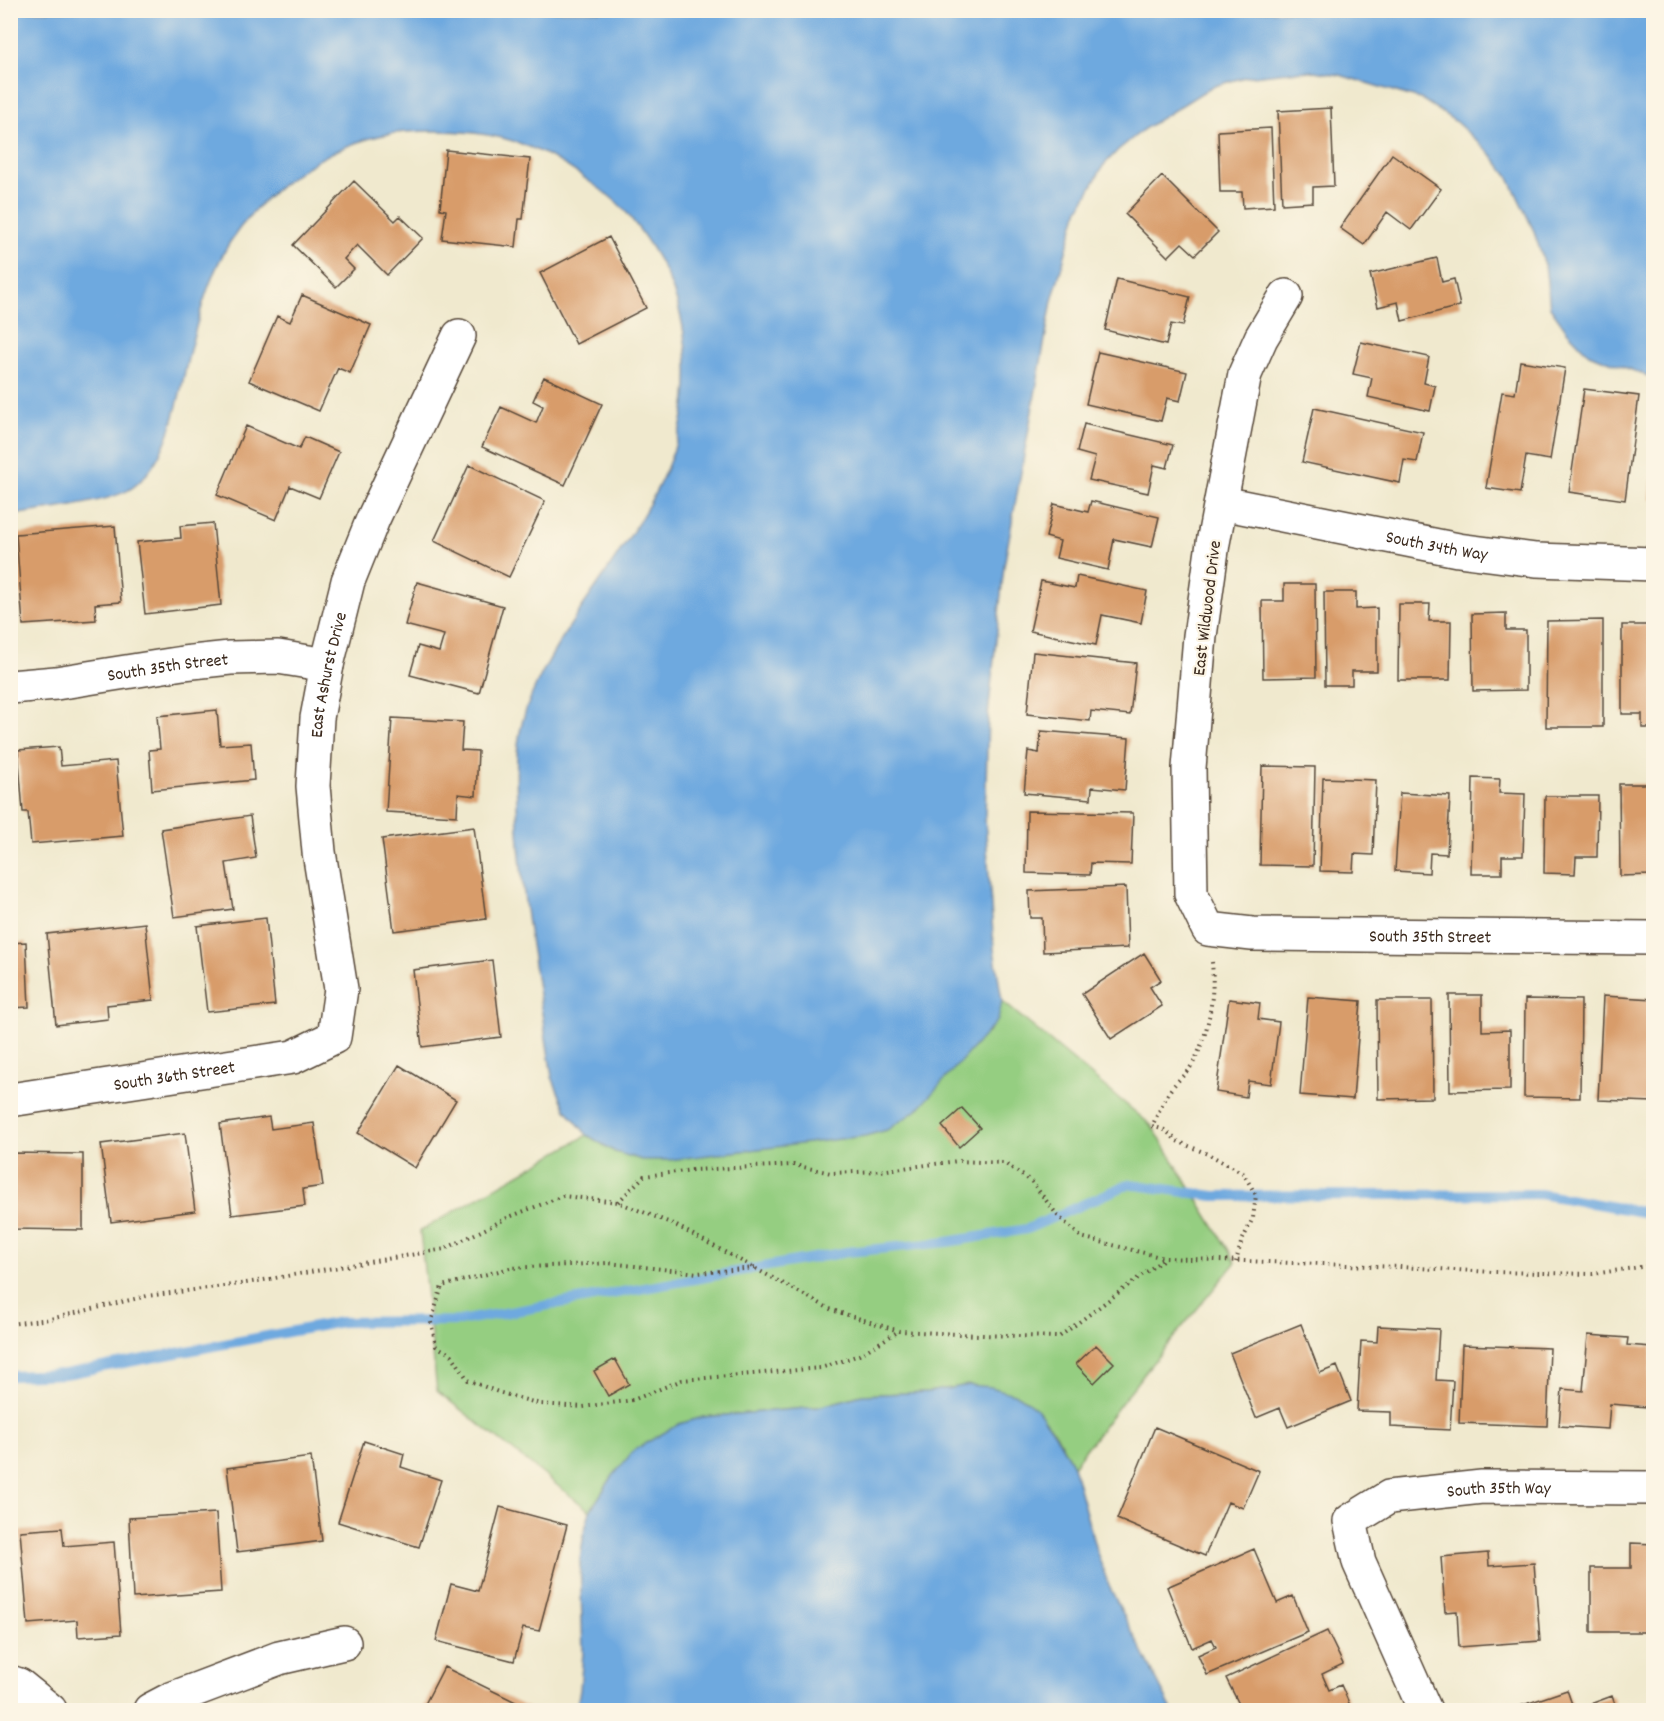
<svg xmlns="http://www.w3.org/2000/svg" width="1664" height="1721" font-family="Dekko,sans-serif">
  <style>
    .green { fill: #95ce81; stroke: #687c50; stroke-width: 1.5 }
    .water { fill: #6ea9df; stroke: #546a7e; stroke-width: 1.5 }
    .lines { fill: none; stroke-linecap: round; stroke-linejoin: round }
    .stream { stroke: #6ea9df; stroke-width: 10 }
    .building { fill: #d89c6b }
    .minor-casing { stroke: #564738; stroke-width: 36 }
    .path { stroke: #564738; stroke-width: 4; stroke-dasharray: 1.5 4.5; stroke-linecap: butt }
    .minor { stroke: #fff; stroke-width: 33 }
    .labels { text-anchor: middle; stroke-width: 4.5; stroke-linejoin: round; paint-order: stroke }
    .street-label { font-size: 18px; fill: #3b2a1e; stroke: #fcf5e5 }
  </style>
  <rect width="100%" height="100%" fill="#fcf5e5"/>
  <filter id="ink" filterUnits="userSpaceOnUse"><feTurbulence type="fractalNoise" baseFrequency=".0167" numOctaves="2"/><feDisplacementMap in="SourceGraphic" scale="12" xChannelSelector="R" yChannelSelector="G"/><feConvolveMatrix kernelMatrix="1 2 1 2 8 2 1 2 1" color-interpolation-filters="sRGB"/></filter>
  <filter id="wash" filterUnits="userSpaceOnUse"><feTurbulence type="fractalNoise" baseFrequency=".008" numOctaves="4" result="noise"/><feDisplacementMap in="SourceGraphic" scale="24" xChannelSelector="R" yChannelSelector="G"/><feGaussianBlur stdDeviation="1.35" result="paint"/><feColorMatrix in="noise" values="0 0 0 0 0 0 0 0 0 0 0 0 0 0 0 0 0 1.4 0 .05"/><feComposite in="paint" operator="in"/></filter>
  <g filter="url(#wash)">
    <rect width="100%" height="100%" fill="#f0e9ce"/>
    <path class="green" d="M1002,1001L1152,1126L1236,1262L1145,1372L1073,1466L1056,1434L1038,1411L1020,1396L969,1385L928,1392L862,1395L818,1407L703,1417L612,1477L590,1511L437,1391L420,1231L587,1135L615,1152L988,1033Z"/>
    <path class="water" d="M10,11H1653V378L1589,354L1567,331L1550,307L1545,265L1533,229L1508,176L1490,153L1455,121L1423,100L1340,75L1314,71L1287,72L1245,77L1211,87L1144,129L1118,150L1103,166L1077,213L1052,301L1004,566L988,715L985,818L994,949L1002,1001L998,1020L917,1110L887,1130L865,1136L669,1160H642L615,1152L587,1135L565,1108L552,1077C540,995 523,912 518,830C517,798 514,763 520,732C527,697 546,664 564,635C617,550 692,470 687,364C684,304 667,264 630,217C620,203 605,192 590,182C529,137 481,127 406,132C337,137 267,185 230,242C211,272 201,308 192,342C179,389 174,457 132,488C110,503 39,511 11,515Z
      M969,1385L991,1387L1020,1396L1038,1410L1055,1434L1073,1466L1096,1550L1109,1586L1172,1710H576L580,1690L583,1652L580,1560L584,1533L590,1511L612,1477L634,1450L679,1424L703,1417L818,1407L862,1395L928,1392Z"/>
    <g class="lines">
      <path class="stream" d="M10,1376L65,1374L341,1322L459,1321L847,1252L947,1242L1027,1229L1129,1184L1214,1196L1540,1194L1654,1214"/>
    </g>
    <g id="blocks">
      <path class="building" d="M1331,108L1334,186L1313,187V202L1282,204L1278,111Z
        M1271,128L1274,206L1243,208L1242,192H1220L1218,131Z
        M446,150L530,159L523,219H519L516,247L442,239L446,210L440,209Z
        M1392,154L1441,189L1411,230L1387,212L1364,245L1340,228Z
        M1162,176L1218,232L1195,255L1182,243L1168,257L1125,214Z
        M354,181L395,221L400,216L423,238L387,275L357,245L344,259L354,269L336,287L293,245Z
        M609,237L646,308L576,344L540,273Z
        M1437,258L1442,282L1454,279L1460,306L1402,321L1398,302L1378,307L1370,274Z
        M1117,279L1190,297L1183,326L1171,324L1166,345L1105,330Z
        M302,295L371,325L350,373L338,368L319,411L249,381L277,316L290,322Z
        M1361,342L1429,357L1424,383L1435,386L1430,411L1368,397L1372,378L1353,374Z
        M1098,352L1187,372L1180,401L1167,398L1161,421L1086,404Z
        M1520,361L1565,368L1550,460L1526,456L1520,493L1486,488L1502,392L1515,394Z
        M544,377L602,404L565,485L482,447L501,407L536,423L543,406L533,401Z
        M1584,389L1639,396L1625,500L1569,492Z
        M1314,408L1423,432L1417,462L1404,460L1400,483L1302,462Z
        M1084,424L1173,445L1167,468L1154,465L1148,493L1089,480L1095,457L1077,452Z
        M246,426L299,449L305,437L339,452L319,498L290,486L276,520L217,495Z
        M469,465L545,501L509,577L434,541Z
        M1652,479H1654V500H1650Z
        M1091,501L1159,517L1152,547L1114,539L1108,570L1056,558L1060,541L1046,537L1054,504L1088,512Z
        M213,523L221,605L145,614L137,542L181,538L180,526Z
        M115,526L121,602L95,604L96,620L23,625L16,534Z
        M1077,576L1147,591L1141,623L1102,615L1096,645L1030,631L1041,581L1075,588Z
        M417,582L503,606L479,693L410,675L418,646L439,652L444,635L405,625Z
        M1284,584H1315L1316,677L1263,678L1262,601H1284Z
        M1324,592H1356V609L1377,608V671H1352V685H1325Z
        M1399,604H1430L1429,621H1451L1450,680H1398Z
        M1506,613V630H1526V690L1473,691L1472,614Z
        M1603,620V727H1546L1547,621Z
        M1622,625H1654V728H1642V714H1622Z
        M1033,652L1136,663L1130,715L1091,711L1090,721L1027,714Z
        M217,710L220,745L251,743L254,780L152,790L149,750L160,749L157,716Z
        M392,718L463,722L461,750L478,751L476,796L458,794L457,816L386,812Z
        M1041,731L1129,738L1125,790L1092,787L1091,799L1024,793L1028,751L1039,753Z
        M59,747L61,766L116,761L123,836L31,844L28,812H23L18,750Z
        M1262,766L1315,767L1313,866L1260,865Z
        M1323,778L1376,780L1373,855L1354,854L1353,872L1320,871Z
        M1473,778L1500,779L1499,793L1525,794L1523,856H1502V874H1471Z
        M1619,784H1654V859H1651V875L1620,876Z
        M1400,793L1450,796L1447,854L1430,853L1429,873L1395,871Z
        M1545,796H1598L1597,857H1576L1575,874L1544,873Z
        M1027,811L1133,813L1131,864L1091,863L1090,875L1026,873Z
        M250,816L256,858L226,863L233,909L174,917L161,829Z
        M474,827L486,919L394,931L382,839Z
        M1126,887L1128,948L1043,952L1042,918H1030L1029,891Z
        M266,918L275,1005L207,1012L197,926Z
        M145,923L153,1000L107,1005L108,1019L56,1025L47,934Z
        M26,942L29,1007L10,1008V943Z
        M1144,953L1161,980L1150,987L1162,1006L1111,1039L1082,994Z
        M492,960L501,1037L422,1047L413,970Z
        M1449,995H1482V1031L1510,1030V1090L1450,1091Z
        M1603,996L1654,999V1102L1598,1100Z
        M1308,997L1361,1001L1353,1099L1300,1095Z
        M1229,999L1260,1003L1258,1019L1279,1022L1271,1084L1248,1081L1246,1097L1216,1092Z
        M1525,999L1581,1000L1580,1098L1524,1097Z
        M1377,1000H1432L1433,1098L1378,1099Z
        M399,1065L456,1100L415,1168L358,1133Z
        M962,1108L980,1128L959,1147L942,1126Z
        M269,1117L271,1129L314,1123L323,1186L303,1189L305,1206L232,1215L220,1124Z
        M185,1133L195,1211L111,1222L101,1144Z
        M10,1153L83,1154V1230L10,1229Z
        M1301,1324L1320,1373L1337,1366L1351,1401L1288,1427L1280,1408L1256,1418L1230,1353Z
        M1378,1326L1439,1329L1436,1380L1453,1381L1450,1430L1391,1427V1412L1357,1411L1361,1341L1377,1342Z
        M1588,1335L1628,1338L1627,1345L1652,1347L1647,1407L1610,1404L1608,1429L1559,1426L1562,1389L1583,1391Z
        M1096,1345L1114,1363L1094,1383L1076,1364Z
        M1462,1345L1550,1348L1547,1426L1459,1423Z
        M615,1359L629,1384L608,1396L594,1371Z
        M1155,1427L1259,1471L1243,1508L1228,1502L1205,1556L1117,1519Z
        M364,1441L404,1454L401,1467L441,1480L419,1547L338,1522Z
        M311,1457L322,1541L237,1552L227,1468Z
        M500,1507L567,1525L539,1631L523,1628L514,1661L436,1641L451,1584L478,1591Z
        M216,1513L221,1592L133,1598L129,1518Z
        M62,1528L64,1546L114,1542L121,1634L78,1637L77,1620L28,1624L20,1531Z
        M1631,1543L1654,1544V1632H1591V1568H1631Z
        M1254,1549L1277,1603L1293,1596L1308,1632L1207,1675L1198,1655L1216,1647L1212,1639L1192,1648L1167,1587Z
        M1488,1553L1489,1566L1534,1563L1540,1641L1459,1647L1457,1611L1445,1612L1441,1557Z
        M1327,1631L1343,1664L1322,1674L1329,1690L1341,1685L1352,1710H1242L1226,1678Z
        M444,1667L530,1709V1710H422Z
        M1567,1690L1574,1710L1612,1696L1617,1710H1515L1514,1708Z"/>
    </g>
  </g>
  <g filter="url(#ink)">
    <use href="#blocks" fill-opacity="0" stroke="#564738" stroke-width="1.5"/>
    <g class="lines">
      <g class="minor-casing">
        <g id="minor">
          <path id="s1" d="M1286,296L1261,338L1245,374L1213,543L1200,636L1189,768L1191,894L1208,929L1252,934L1654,938"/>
          <path id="s2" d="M1222,503L1458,550L1536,560L1654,564"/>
          <path id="s3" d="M10,687L56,683L183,663L230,658L278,657L327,665"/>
          <path id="s4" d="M10,1100L293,1057L334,1037L341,989L319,852L313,786L317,718L327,665L348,581L373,519L459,336"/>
          <path d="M10,1682L19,1685L50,1710"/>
          <path d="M150,1710L171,1699L279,1658L344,1643"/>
          <path id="s5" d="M1425,1710L1359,1562L1350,1521L1389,1497L1482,1487L1654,1488"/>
        </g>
      </g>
      <path class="path" d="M1212,962C1215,995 1209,1035 1192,1065C1186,1074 1178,1080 1171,1089C1163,1101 1158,1114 1152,1126L1165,1130L1177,1141L1210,1155L1243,1173L1256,1195L1253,1218L1241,1243L1236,1262
        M618,1202L644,1176L693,1170L794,1165L831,1173L879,1171L958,1161L1004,1163L1031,1181L1058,1216L1081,1237L1164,1258
        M755,1268L698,1273L608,1263L510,1268L442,1286L431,1322L436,1346L452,1355L468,1380L498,1392L540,1404L583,1407L633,1400L682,1380L821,1368L859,1355L899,1331
        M10,1324L50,1319L147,1296L240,1284L445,1249L509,1217L563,1196L618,1202L673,1224L832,1310L899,1331L979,1335L1059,1337L1165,1258L1399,1267L1493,1272L1593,1274L1654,1265"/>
      <use href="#minor" class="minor"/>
    </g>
  </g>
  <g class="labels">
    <g class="street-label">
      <text dy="6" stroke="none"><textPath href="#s2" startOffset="219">South 34th Way</textPath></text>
      <text transform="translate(1206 608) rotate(-83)" y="6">East Wildwood Drive</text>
      <text dy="6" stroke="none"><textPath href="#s3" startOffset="159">South 35th Street</textPath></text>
      <text dy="6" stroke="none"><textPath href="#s4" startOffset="698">East Ashurst Drive</textPath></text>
      <text dy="6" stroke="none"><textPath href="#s1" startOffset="874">South 35th Street</textPath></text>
      <text dy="6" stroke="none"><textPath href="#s4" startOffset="166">South 36th Street</textPath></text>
      <text dy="6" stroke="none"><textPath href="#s5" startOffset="360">South 35th Way</textPath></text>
    </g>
  </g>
  <rect width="1664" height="1721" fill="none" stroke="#fcf5e5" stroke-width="36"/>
</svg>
